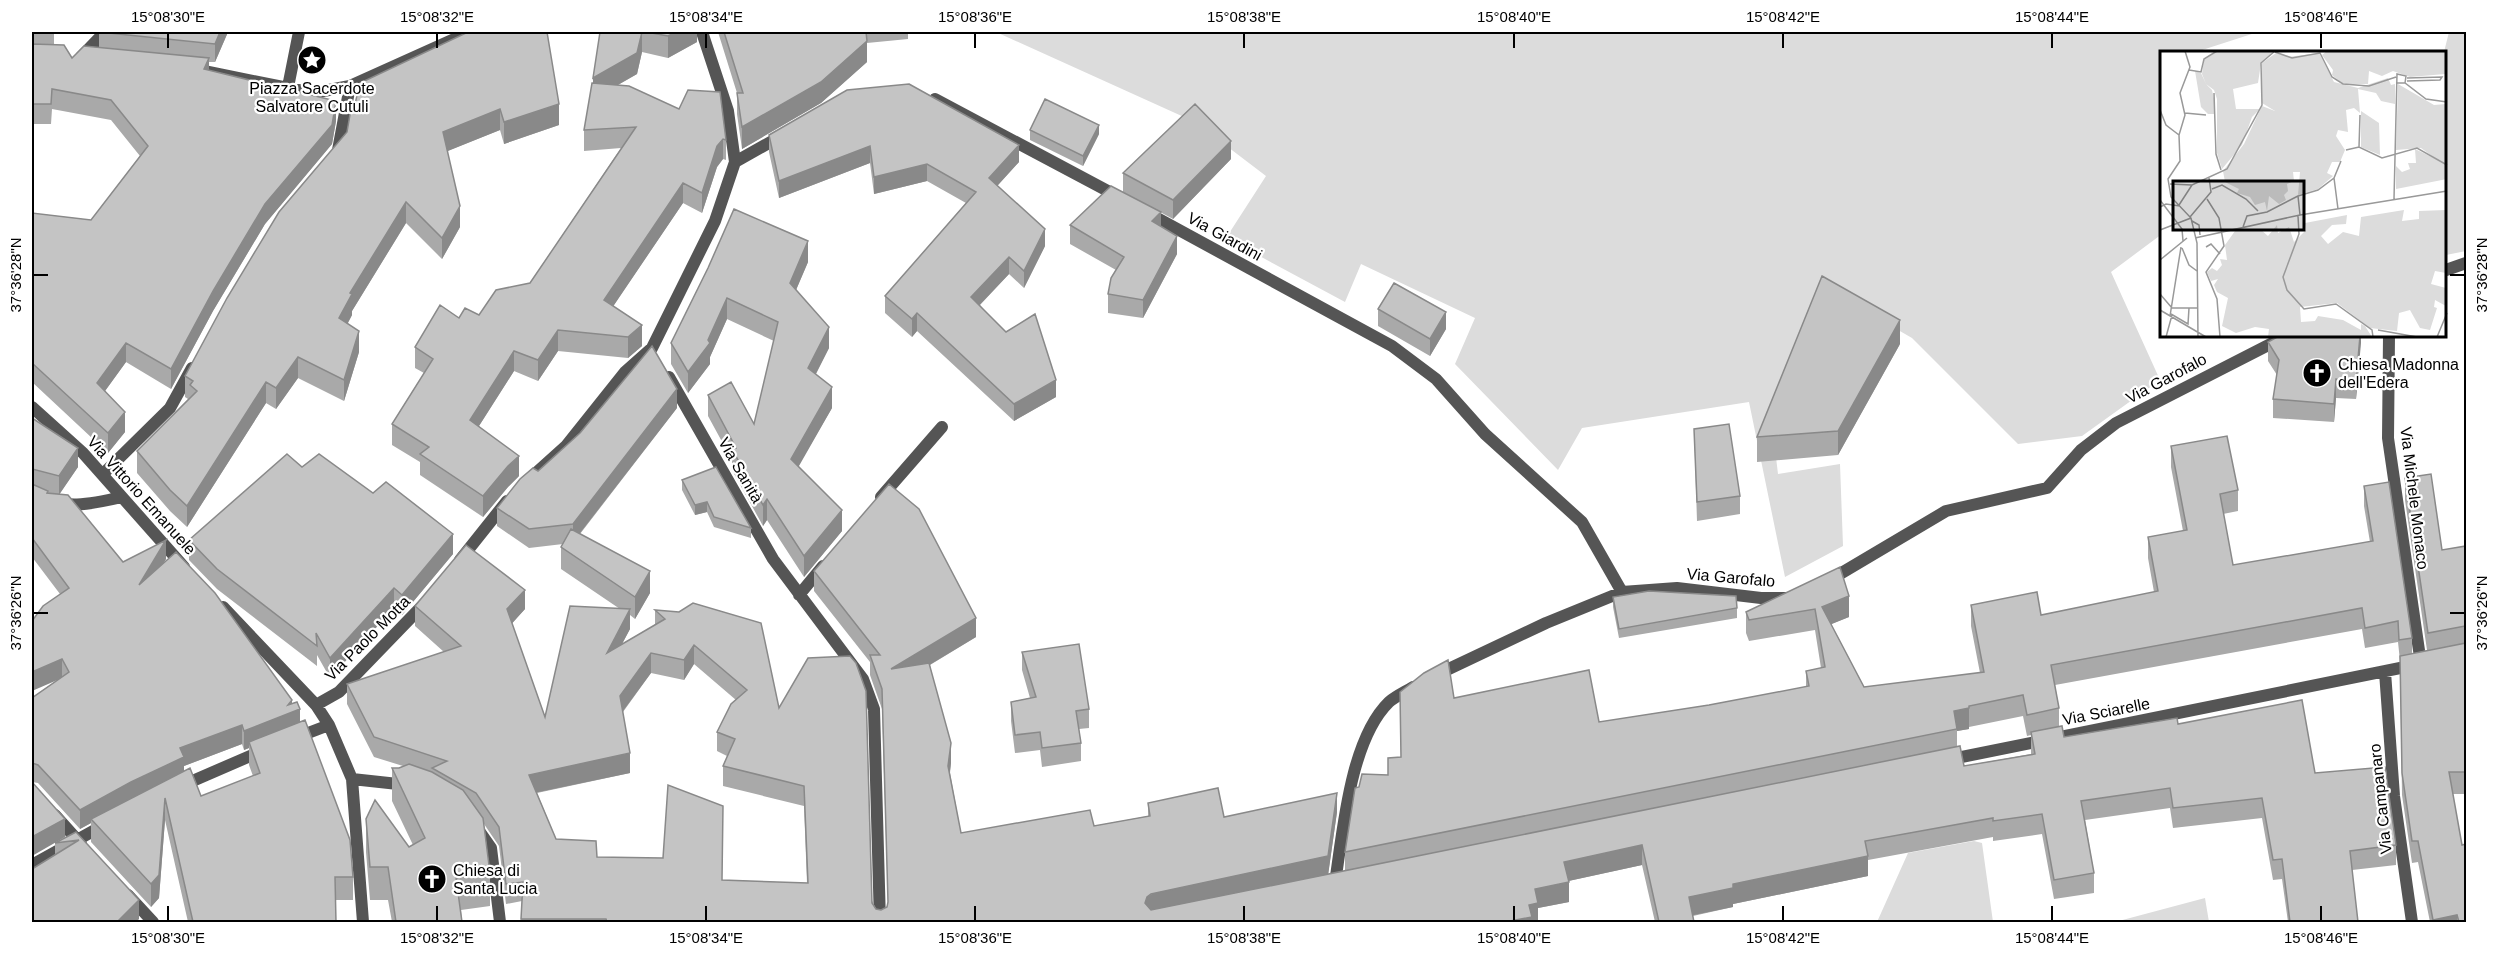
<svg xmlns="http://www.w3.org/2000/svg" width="2498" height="954" font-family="Helvetica,sans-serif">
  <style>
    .green { fill: #dcdcdc }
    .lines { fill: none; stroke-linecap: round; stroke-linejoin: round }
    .street { stroke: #555; stroke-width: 12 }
    .wall { fill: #a9a9a9; fill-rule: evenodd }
    .shaded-wall { fill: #898989 }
    .building { fill: #c4c4c4; stroke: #898989; stroke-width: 1.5; fill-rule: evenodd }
    .ticks { fill: none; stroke: #000; stroke-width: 2 }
    .labels { text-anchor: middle; stroke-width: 4.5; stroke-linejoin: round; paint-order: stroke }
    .poi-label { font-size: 16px; fill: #000; stroke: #fff; text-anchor: start }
    .street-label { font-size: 16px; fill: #000; stroke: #fff }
    .inset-road { fill: none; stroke: #999; stroke-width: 1.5 }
    .view { fill: #000; fill-opacity: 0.15; stroke: #000; stroke-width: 3 }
    .inset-edge { fill: none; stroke: #000; stroke-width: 3 }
    .neatline { fill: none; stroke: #000; stroke-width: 2 }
    .ticks-label { font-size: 15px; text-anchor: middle; fill: #000 }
  </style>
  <rect width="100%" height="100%" fill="#fff"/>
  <path class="green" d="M996,32H2258L2196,52H2162V234L2111,272L2160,380L2082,436L2018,444L1912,338L1825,288L1770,407L1778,474L1840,464L1843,546L1785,577L1749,402L1582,428L1558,470L1455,364L1475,318L1361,264L1345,302L1226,238L1266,176L1195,122Z
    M2449,32H2466V251L2446,255V52H2444Z
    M1974,841L1982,843L1993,922H1877L1908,853Z
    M2205,898L2209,922H2115Z"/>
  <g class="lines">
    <path class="street" d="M81,57L105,32
      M194,69L313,93L350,86L470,32
      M288,87L299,32
      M935,99L1121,198
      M338,150L350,86
      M735,162L783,135
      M1146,212L1392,346L1436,379L1485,434L1582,522L1622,592
      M2446,270L2466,263
      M2389,336L2388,438L2421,664
      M669,377L773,559L863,679L874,709L880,922
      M32,407L83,453L184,567
      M103,474L170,408L192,368
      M526,482L566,446L625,372L652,348L715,221L735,162L728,111L702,32
      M32,496C66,509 88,505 122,497
      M881,497L942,427
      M460,560L507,501
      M1828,581L1946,511L2047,488L2081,450L2116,423L2286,336
      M799,595L823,566
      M223,607L316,705L329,725L352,779L363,922
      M2385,672L2394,796L2412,922
      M1436,675L1546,623L1622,592L1677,588L1761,598H1790
      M316,705L339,692L425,603
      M295,738L329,725
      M1947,760L2415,665
      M352,779L398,784L407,787
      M181,786L264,750
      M55,815L81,844
      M477,828L491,848L500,922
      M32,865L104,825
      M1335,883C1343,831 1350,740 1389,702C1396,696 1405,692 1413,687
      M128,895L153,922"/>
  </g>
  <path class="wall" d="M32,32H54V45L72,58L99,48V32H228L215,62H209V71L336,121L332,144L265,224L213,311L171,389L126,362L105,391L125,432L108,453L32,382V213L91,220L140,156L111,120L52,109L51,124H32Z
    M468,32L559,125L504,144L500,130L447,151L460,227L442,259L406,223L352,311V315L348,323L359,352L344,401L298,378L276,409L266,403L187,527L170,511L137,473V451L188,399L185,397V376L347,132L355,104Z
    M600,32H697V42L668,58L642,52L637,74L618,85L726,140V160L723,159L717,167L702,213L683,203L613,306L642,346L628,358L558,351L538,381L514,371L479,426L519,476L508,487L483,517L420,475V462L392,445V424L424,373L415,368V347L459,318L479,315L530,283L621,148L584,151V130L593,84Z
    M718,32H908V39L867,43V62L821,103L742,149L737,114V93Z
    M1030,130L1099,134L1083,166L1030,140Z
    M769,135L1019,162L997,186L1045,246L1024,288L1009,274L980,305L1056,397L1014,421L917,331L912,337L885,313V296L966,203L927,181L874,194L870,163L779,198L769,152Z
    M1231,159L1173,219L1123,192V173Z
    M1070,225L1161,226L1177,254L1143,318L1108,313V294L1116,270L1070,244Z
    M808,262L796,290L829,348L816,374L832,408L798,466L842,531L804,577L767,520L763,526L732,470V460L708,416V395L754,424L774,341L727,319L710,357V364L688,393L671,364V343L708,268Z
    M1378,309L1446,329L1430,356L1378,326Z
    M2361,336L2356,399L2336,398L2334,422L2273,418V399L2277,375L2268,361V342Z
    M1900,344L1838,455L1757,462V437Z
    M677,408L580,534L650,593L635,619L630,615V629L622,644L655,625V610L779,708L876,909L881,910L887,907L888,904L882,709L870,675V662L814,591V571L976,637L930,665L951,763L950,773L961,833L1094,826L1148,816V803L1224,817L1337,812L1328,874L1345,871V852L1359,787L1388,775L1401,757L1400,692L1454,698L1599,722L1709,705L1806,687V671L1821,668L1815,630L1749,641L1746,633V612L1840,567L1849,617L1831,624L1864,687L1980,673L1971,626V605L2041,615L2154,592L2148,558V537L2183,531L2171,467V446L2238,490V511L2223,514L2233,565L2370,542L2364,506V486L2412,638V654L2427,650L2405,500V478L2442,550L2466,546V794H2453L2466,922H2430L2418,862L2412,863L2402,795L2400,661L2398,642L2365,648L2362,629L2055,685L2059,708V726L2064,737L2178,724L2315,773L2396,845V865L2352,870L2358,922H2288L2282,879L2273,880L2262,818L2173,828L2170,808L2085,820L2094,873V893L2054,899L2042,834L1993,841V837L1868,860V876L1733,904V907L1693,916L1694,922H1655L1642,865L1568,881L1569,902L1538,908V922H521L522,901L506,904L499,846L484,824L490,873V906L461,910L462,922H392L388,900H370L366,852V819L409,847L413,845L392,801V768H399L403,766L374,757L347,704V684L444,652L415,626V606L525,609L512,623L545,717L620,609L561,569V547L563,544L529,548L497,526V508L538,471ZM694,664L736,700L717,732V751L727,756L723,766V786L804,806L807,883L722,880L597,857L556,839L537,793L630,773L623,712L651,673L684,680ZM2023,716L2027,736L2031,735V754L1964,766L1957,747V731L1969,729V727Z
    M32,418L78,467L59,494L123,562L166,559L163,564L292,703L353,877V900H335L336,922H188L165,820L159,898L151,907L91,842V823L80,829L38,783L32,782V698L57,680L60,594L32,557ZM242,744L244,750L249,748V765L253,776L201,796L184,771V766Z
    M1694,429L1740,496V514L1697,521Z
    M302,467L453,554L402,615L394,608L330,678L317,655V666L217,589L189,560V540Z
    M682,480L751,528V538L714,527L707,512L695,515L682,490Z
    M1613,597L1737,608V618L1619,638L1613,607Z
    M1022,652L1089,709V728L1079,729L1081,743V761L1042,767L1040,750L1015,753L1011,721V702L1030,698L1022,670Z
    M76,832L139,919L135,922H32L55,855V843Z"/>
  <path class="shaded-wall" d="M220,32H228L215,62V44Z
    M642,32V52L637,74L593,99V78Z
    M676,32H697V42L668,58V36Z
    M867,41V62L821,103L742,149V127Z
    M209,58V78L204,69Z
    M336,101V121L332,144L265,224L213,311L171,389V369L213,291L265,204Z
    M559,104V125L504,144V122Z
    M500,109V130L443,153V132Z
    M1099,125V134L1083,166V156Z
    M723,139V159L717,167L702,213V193L717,146Z
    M1231,141V159L1173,219V200Z
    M1019,145V162L989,195V178Z
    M870,146V163L779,198V181Z
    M927,164V181L874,194V177Z
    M683,183V203L604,320V300Z
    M406,202V223L352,311V315L339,339V318L350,293Z
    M460,206V227L442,259V238Z
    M1161,212V231L1152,221Z
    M1045,229V246L1024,288V271Z
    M1177,236V254L1143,318V300Z
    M808,241V262L790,304V283Z
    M1009,257V274L971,314V297Z
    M727,298V319L710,357V364L688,393V372L708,340Z
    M1446,312V329L1430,356V339Z
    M917,313V331L912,337V319Z
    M1900,320V344L1838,455V431Z
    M642,325V346L628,358V337Z
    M829,327V348L808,389V368Z
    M558,330V351L538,381V360Z
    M359,331V352L344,401V380Z
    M2360,336H2361V343L2356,399V381Z
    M126,343V362L97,402V383Z
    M514,351V371L470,440V420Z
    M298,357V378L276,409V388Z
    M2336,379V398L2334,422V404Z
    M1056,380V397L1014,421V404Z
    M266,382V403L187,527V506Z
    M832,387V408L791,480V459Z
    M677,389V408L573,542V524Z
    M125,412V432L108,453V433Z
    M78,448V467L59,495V476Z
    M519,456V476L508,487L483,517V496L508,466Z
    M767,499V520L763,526V505Z
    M707,502V512L695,515V505Z
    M842,510V531L804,577V556Z
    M453,534V554L402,615V595Z
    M166,540V559L139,604V585Z
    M650,571V593L635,619V597Z
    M394,588V608L330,678V658Z
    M525,590V609L507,629V609Z
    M1849,596V617L1822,628V607Z
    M630,609V629L607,672V653Z
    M976,618V637L891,688V669Z
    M694,645V664L684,680V660Z
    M651,653V673L620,715V696Z
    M62,659V678L32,691V672Z
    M292,700V712L300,709V728L249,742V748L244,750V731L288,705Z
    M1969,708V729L1957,731L1954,711Z
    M242,725V744L184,766V776L91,819V823L80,829V810L180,748Z
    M951,743V763L948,786V766Z
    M630,753V773L529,794V775Z
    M1337,793V812L1328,876L1151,914L1145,903L1147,897Z
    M165,798V820L159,898L151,907V884Z
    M65,819V837L32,856V837Z
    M1642,845V865L1564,882V862Z
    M1868,856V876L1733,904V907L1689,916V897L1733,884Z
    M1569,882V902L1538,908V922H1505L1535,889Z
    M139,900V919L135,922H117Z
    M2457,915V922H2433V920Z"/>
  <path class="building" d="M99,32H220L215,44Z
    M468,32H547L559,104L504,122L500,109L443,132L460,206L442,238L406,202L350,293L352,294L339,318L359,331L344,380L298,357L276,388L266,382L187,506L170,490L137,451L197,391L190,385L193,381L185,376L227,298L279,212L347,132L352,103L355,104L360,83Z
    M600,32H642L637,53L593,78Z
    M646,32H676L668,36Z
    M724,32H866L867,41L821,82L742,127L737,93H743Z
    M32,44L64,45L72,58L84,46L209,58L204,69L336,101L332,125L265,204L213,291L171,369L126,343L97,383L125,412L108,433L32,363V213L91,220L148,146L111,100L52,89L51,104H32Z
    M592,83L629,86L679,109L688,90L720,92L726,140L723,139L717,146L702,193L683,183L604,300L642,325L628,337L558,330L538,360L514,351L470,420L519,456L508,466L483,496L420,454L429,447L392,424L433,359L415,347L440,305L459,318L465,308L479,315L496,290L530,283L636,127L584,130Z
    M909,84L1019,145L989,178L1045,229L1024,271L1009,257L971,297L1006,332L1035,314L1056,380L1014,404L917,313L912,319L885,296L976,192L927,164L874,177L870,146L779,181L769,135L847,90Z
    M1045,99L1099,125L1083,156L1030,130Z
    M1195,104L1231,141L1173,200L1123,173Z
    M1111,186L1161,212L1152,221L1177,236L1143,300L1108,294L1111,278L1124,257L1070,225Z
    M734,209L808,241L790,283L829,327L808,368L832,387L791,459L842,510L804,556L767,499L763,505L732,449L736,448L708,395L731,382L754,424L778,322L727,298L708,340L710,343L688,372L671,343L708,268Z
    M1822,276L1900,320L1838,431L1757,437Z
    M1394,283L1446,312L1430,339L1378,309Z
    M2279,336H2360L2356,381L2336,379L2334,404L2273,399L2279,360L2268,342Z
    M652,346L677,389L573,524L529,529L497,508L520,479L533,468L538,471L580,433Z
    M32,418L78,448L59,476L32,469Z
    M1729,424L1740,496L1697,502L1694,429Z
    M2227,436L2238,490L2220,494L2233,565L2373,541L2364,486L2389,482L2412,638L2399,640L2398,621L2365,628L2362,608L2051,665L2059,708L2027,715L2023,695L1969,706V708L1954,711L1957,729L1345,852L1355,788L1359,787L1362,774L1388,775V758L1401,757L1400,692L1424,673L1448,660L1454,698L1589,670L1599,722L1709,705L1809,686L1806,671L1825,667L1815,609L1749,620L1746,612L1840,567L1849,596L1822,607L1864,687L1984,672L1971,605L2037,592L2041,615L2158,591L2148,537L2187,530L2171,446Z
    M287,454L302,467L319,454L373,493L386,482L453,534L402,595L394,588L330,658L316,633L317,646L217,569L189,540Z
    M716,467L751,528L714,517L707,502L695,505L682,480Z
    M2431,474L2442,550L2466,546V627L2465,626L2428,633L2405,478Z
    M32,484L48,491L47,493L68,495L123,562L166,540L139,585L176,552L215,593L292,700L288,705L297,702L300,709L244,731L242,725L180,748L184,757L131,782L80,810L38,765L32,763V698L69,672L62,659L32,672V621L43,606L69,588L32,538Z
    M889,484L919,509L976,618L891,669L929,663L951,743L948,766L961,833L1090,810L1094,826L1150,816L1148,803L1218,788L1224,817L1337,793L1328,856L1151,894L1147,897L1145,903L1151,910L1960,746L1964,766L2035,754L2031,732L2062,726L2064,737L2177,718L2178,724L2302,700L2315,773L2385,767L2396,845L2350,851L2358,922H2290L2282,859L2273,860L2262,798L2173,808L2170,788L2081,801L2094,873L2054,880L2042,814L1993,821V818L1865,841L1868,856L1733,884V888L1689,897L1694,922H1659L1642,845L1564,862L1569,882L1535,889L1538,903L1529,905L1532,917L1505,922H607L606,919H521L523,882L506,884L499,827L476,793L432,768L447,761L374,737L347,684L461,646L415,606L466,545L525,590L507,609L545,717L570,606L630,609L607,653L665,619L655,610L679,612L693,603L761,623L779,708L808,658L850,656L856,663L866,691L872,903L876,909L881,910L887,907L888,902L882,689L870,655H880L814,571ZM694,645L747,690L731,704L717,732L735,739L723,766L804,786L808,883L722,880L723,806L668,785L663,858L597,857L596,841L556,839L529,775L630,753L620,696L651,653L684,660Z
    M571,529L650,571L635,597L561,547Z
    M1649,591L1736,596L1737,608L1619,629L1613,597Z
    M2466,643V772H2449L2462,845L2466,844V922H2459L2457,915L2433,920L2418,841H2412L2402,773L2400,656Z
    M1079,644L1089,709L1076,711L1081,743L1042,748L1040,732L1015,735L1011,702L1036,697L1022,652Z
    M305,720L350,840L353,877H335L336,922H193L165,798L159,875L151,884L91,819L190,768L201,796L260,773L249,742Z
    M409,764L432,772L463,790L483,818L490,873L456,878L462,922H396L388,867H370L366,819L375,800L409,847L425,838L392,768H399Z
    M32,782L65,819L32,837Z
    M76,832L139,900L117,922H32V869L79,840L55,843Z"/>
  <path class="ticks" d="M168,33V48M437,33V48M706,33V48M975,33V48M1244,33V48M1514,33V48M1783,33V48M2052,33V48M2321,33V48M33,275H48M2450,275H2465M33,613H48M2450,613H2465M168,906V921M437,906V921M706,906V921M975,906V921M1244,906V921M1514,906V921M1783,906V921M2052,906V921M2321,906V921"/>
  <defs>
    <g id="sight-disc" transform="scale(1.5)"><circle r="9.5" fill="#000" stroke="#fff"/><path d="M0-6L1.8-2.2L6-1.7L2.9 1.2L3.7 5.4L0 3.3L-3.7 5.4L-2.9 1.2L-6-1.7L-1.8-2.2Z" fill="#fff"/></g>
    <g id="church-disc" transform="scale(1.5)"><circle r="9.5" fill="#000" stroke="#fff"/><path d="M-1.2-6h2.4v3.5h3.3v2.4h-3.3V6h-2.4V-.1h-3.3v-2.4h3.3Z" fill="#fff"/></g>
  </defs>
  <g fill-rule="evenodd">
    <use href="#sight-disc" x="312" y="60"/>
    <use href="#church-disc" x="2317" y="373"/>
    <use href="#church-disc" x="432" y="879"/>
  </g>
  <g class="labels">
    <g class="poi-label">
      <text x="312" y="94" text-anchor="middle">Piazza Sacerdote<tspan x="312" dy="18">Salvatore Cutuli</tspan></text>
      <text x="2338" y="370">Chiesa Madonna<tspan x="2338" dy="18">dell'Edera</tspan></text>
      <text x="453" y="876">Chiesa di<tspan x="453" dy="18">Santa Lucia</tspan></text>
    </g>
    <g class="street-label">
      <text transform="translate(1225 236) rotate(29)" y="6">Via Giardini</text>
      <text transform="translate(2166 378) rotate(-28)" y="6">Via Garofalo</text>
      <text transform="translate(741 470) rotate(60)" y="6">Via Sanità</text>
      <text transform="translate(142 495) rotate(48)" y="6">Via Vittorio Emanuele</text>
      <text transform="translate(2415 498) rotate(83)" y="6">Via Michele Monaco</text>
      <text transform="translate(1731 577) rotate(5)" y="6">Via Garofalo</text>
      <text transform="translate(367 638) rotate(-45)" y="6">Via Paolo Motta</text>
      <text transform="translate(2106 711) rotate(-11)" y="6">Via Sciarelle</text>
      <text transform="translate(2380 799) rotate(-96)" y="6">Via Campanaro</text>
    </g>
  </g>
  <g transform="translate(2160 51)">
    <rect width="286" height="286" fill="#fff"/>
    <path d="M58,0H114L101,12L98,32L73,38L76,58H100L92,66L82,94L62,118L57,102V48L54,39L46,33L52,39L55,52L54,63H48L41,56L35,20L41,22L46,33L42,23L44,9ZM167,0H285V23L250,26L233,20L222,25L209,20L208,33H183L172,24L173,19L162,4ZM116,2L128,6L159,2L174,31L198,37L228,27L231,34L235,33V53L221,50L216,42L198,38L200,62L194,57L186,59L188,81L178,79L176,85L185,99L180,111H172L167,122L173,125L158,138L138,144L140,121H133L134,130L127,133L128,140L124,144L126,149L119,153L109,145L107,160L105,151L95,154L90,146L77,142L79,138L65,131L63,120L84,93L102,55L115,60L102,52V12ZM238,33L274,54L286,53L287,128L236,138V115L242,121L250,118L248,112H256L255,98L276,108L261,97L236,99ZM201,60L219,72L220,104L201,96ZM244,159L242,170L259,168V160L286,159V222L275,220L271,233L286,237V255L275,249L274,256L277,257L270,279L260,277L250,259L239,262L237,280L210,277L177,252L140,256L141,271L155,270L158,265L183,269L201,279V273L205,275L212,286H108L109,278L95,276L76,282L62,275L68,247L57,241L54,234L58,228L51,230L47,221L52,217L57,220L62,214L60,208L67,209L65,194L75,180L100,178L108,185L117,174L118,182L129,176L134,191L146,179L145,172L187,164L186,173L172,174L161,185L168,193L183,181L199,185L201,166Z" fill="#dcdcdc"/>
    <path class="inset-road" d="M25,0L30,16L20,42L25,64L19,84L20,110L8,128L11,146L31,167L37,192L38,286M115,1L132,7L160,2L172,26L183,33L209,35L236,26M29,19L41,21L44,8L57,0M247,30L280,29L282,26L247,27M236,32H245L266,48L287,51M54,42L56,103L61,119M0,59L6,74L19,84M25,62L46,64M199,96L200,64M186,99L199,96L222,107L257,97L287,114M174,127L178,158M10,133L32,134L67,118L102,54L101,12L115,0M52,138L62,134L86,148L98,160M47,148L59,167L64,195L46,221L57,248L60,286M234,148L237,23L246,25L245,32M0,149L22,178L23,190M19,154L32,134M0,156L6,153L20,155M140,164L138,145L158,139L174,127L181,110M138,165L139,183L123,226L127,239L144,258L176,253L212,279L213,286M30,166L51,141L49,127M32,170L39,174L40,184M83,176L87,165L107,161L138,145M0,179L31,167M35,187L140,164L287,140M46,196L51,193L60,203M22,197L29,214L37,220M0,209L27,187M0,243L12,257H38M0,259L46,286M11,263L28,273L29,257M10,265L21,196M218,279L257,286M6,286L12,264M277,286L287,262"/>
    <path class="view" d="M13,130H144V179H13Z"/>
    <rect width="286" height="286" class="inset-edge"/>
  </g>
  <rect width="2498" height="954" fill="none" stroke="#ffffff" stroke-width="66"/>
  <rect x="33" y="33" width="2432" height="888" class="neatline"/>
  <g class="ticks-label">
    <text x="168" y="22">15°08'30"E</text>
    <text x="437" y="22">15°08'32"E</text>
    <text x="706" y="22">15°08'34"E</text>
    <text x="975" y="22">15°08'36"E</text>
    <text x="1244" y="22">15°08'38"E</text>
    <text x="1514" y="22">15°08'40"E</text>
    <text x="1783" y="22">15°08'42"E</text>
    <text x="2052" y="22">15°08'44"E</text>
    <text x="2321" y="22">15°08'46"E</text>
    <text transform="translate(16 275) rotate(-90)" y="5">37°36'28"N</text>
    <text transform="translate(2482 275) rotate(-90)" y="5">37°36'28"N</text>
    <text transform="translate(16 613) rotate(-90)" y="5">37°36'26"N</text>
    <text transform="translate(2482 613) rotate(-90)" y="5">37°36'26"N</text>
    <text x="168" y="943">15°08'30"E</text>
    <text x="437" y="943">15°08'32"E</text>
    <text x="706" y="943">15°08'34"E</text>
    <text x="975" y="943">15°08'36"E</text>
    <text x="1244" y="943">15°08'38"E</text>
    <text x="1514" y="943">15°08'40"E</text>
    <text x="1783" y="943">15°08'42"E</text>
    <text x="2052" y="943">15°08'44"E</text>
    <text x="2321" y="943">15°08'46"E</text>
  </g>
</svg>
